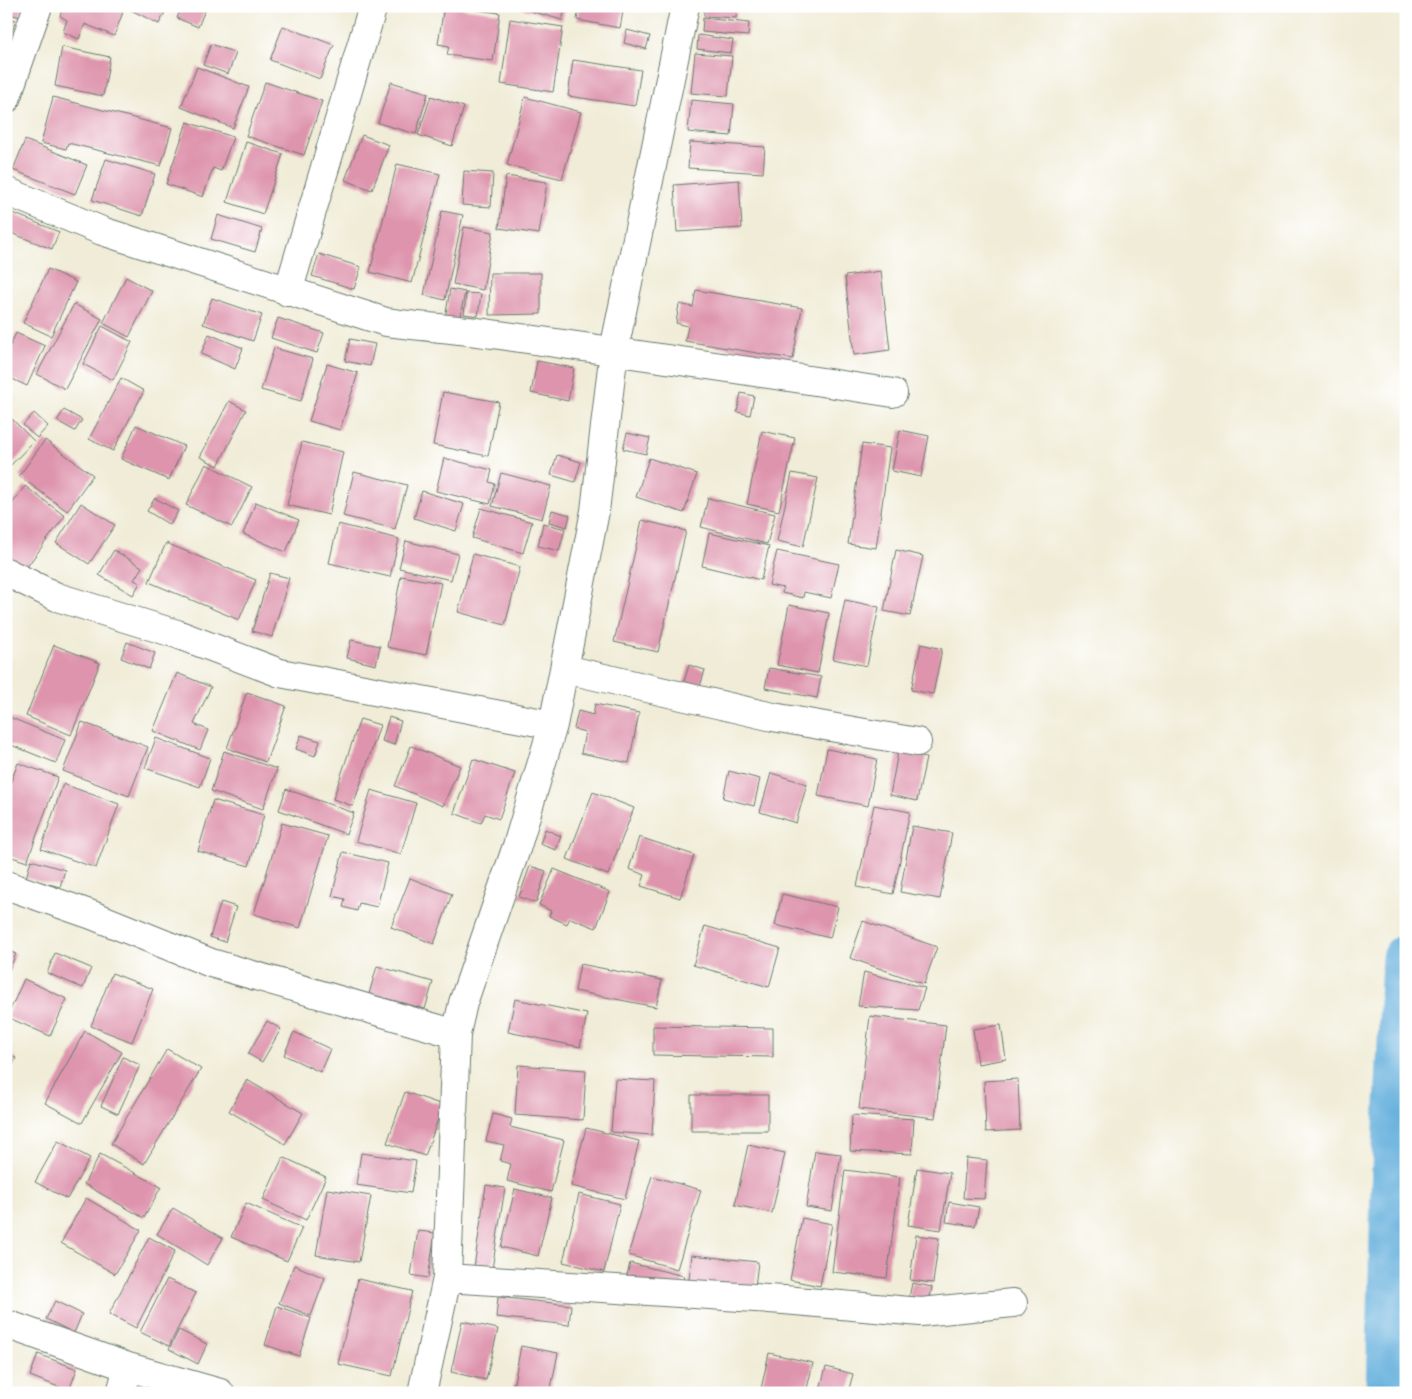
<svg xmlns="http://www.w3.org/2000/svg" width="1412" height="1399" font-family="'EB Garamond',serif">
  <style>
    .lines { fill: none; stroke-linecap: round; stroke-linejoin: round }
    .river { stroke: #63afdc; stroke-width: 49 }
    .building { fill: #de94ad }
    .minor-casing { stroke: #687a6d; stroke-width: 30 }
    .minor { stroke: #fff; stroke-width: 28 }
  </style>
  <rect width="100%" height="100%" fill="#fff"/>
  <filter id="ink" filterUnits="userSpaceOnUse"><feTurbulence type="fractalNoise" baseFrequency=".02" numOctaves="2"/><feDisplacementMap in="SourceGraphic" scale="10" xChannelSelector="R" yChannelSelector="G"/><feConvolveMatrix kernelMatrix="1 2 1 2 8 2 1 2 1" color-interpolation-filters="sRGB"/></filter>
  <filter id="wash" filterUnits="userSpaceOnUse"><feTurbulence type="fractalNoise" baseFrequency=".0096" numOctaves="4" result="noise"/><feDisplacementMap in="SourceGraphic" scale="20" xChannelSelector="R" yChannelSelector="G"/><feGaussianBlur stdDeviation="1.12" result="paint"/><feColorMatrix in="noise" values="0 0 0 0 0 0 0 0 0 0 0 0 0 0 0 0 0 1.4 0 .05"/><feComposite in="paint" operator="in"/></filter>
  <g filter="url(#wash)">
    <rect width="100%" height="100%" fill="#f0ecd7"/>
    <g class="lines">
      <path class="river" d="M1390,1393L1395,1190L1406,959"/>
    </g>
    <g id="blocks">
      <path class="building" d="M7,6H23L20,17L6,13Z
        M63,6H108L123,12L114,36L85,24L79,39L63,32L67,20L60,16Z
        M123,6H168L159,24Z
        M182,6H197L205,10L198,27L177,18Z
        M444,6L500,13L493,61L447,55L449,46L438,44Z
        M513,6H566L562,20Z
        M579,6H624L620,28L577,20Z
        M704,6H737L736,18L704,16Z
        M6,17L16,20L8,43H6Z
        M703,18L749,23L748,36L702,32Z
        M510,19L563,27L553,92L501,84Z
        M283,26L334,45L320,79L270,60Z
        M627,30L650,36L646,49L624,43Z
        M698,35L733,40L731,53L697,49Z
        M211,44L236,53L228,74L203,65Z
        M62,47L110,57L103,96L55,86Z
        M695,53L732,56L728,96L691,93Z
        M573,60L641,70L635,106L568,96Z
        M197,67L249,87L233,128L181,107Z
        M265,82L322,101L304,155L246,136Z
        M391,82L428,93L416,134L378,123Z
        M431,96L464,107L452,146L418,135Z
        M53,97L172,128L161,166L68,143L66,149L41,143Z
        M525,97L581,112L562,179L507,165Z
        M691,100L734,104L731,136L688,132Z
        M187,122L233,137L221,171L213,168L203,197L166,184Z
        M362,135L389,145L372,190L345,180Z
        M25,140L87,165L75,194L13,170Z
        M246,142L283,154L263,214L227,202Z
        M690,142L765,147L763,173L688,168Z
        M106,159L155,174L142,216L92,200Z
        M397,164L440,174L412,283L370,272Z
        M464,171L493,173L491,207L462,205Z
        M506,176L547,182L539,234L499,228Z
        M739,180L742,228L677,232L674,185Z
        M8,211L59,232L52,249L6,231Z
        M442,211L463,215L445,300L424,295Z
        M218,215L262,229L255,252L211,239Z
        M464,227L493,232L483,290L453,284Z
        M319,254L361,267L354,289L312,276Z
        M48,269L76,282L51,336L23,323Z
        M881,271L890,350L854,355L845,276Z
        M490,273H541V314L489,315Z
        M126,277L152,291L129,337L103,323Z
        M450,289L465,292L459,321L445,319Z
        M696,290L802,308L793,359L685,341L688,326L676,323L679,304L693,307Z
        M466,293L481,294L478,316L464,314Z
        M212,298L262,315L253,341L203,324Z
        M74,304L102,319L65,389L37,374Z
        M278,318L324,333L317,353L271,338Z
        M102,326L132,342L113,380L83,364Z
        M16,333L45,346L27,386L6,376V354Z
        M209,334L243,348L235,369L201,354Z
        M350,339L375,344L370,366L345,361Z
        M274,348L313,359L301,401L261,390Z
        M537,361L574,368L568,401L531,393Z
        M327,364L358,373L340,430L309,421Z
        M121,378L144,391L113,451L89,439Z
        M443,392L499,402L488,456L433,445Z
        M741,393L754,396L750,415L737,412Z
        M229,401L246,410L218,466L200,457Z
        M64,410L82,420L75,431L57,421Z
        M6,413L34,441L11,465L6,460Z
        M34,413L48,426L37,438L23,425Z
        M136,425L184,446L169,480L121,459Z
        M900,430L929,436L921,477L892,471Z
        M762,431L795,438L779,511L747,504Z
        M627,433L650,438L646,454L623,449Z
        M45,440L93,475L67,511L19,476Z
        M302,442L343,452L329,515L287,505Z
        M862,444L890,448L876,548L848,544Z
        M557,455L581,462L575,482L551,475Z
        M444,458L492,470L489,482L495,484L490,504L436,491Z
        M649,458L697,474L684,513L636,497Z
        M206,464L252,487L232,527L186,505Z
        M354,472L407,485L395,529L343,516Z
        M501,473L551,486L542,519L492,506Z
        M792,473L818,478L803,547L777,541Z
        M25,486L65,516L23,572L6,559V512Z
        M422,491L464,504L456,531L414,518Z
        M155,498L178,511L170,525L147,511Z
        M708,498L775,514L767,544L701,527Z
        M256,502L299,520L286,552L243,534Z
        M81,503L115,525L89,564L56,543Z
        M481,508L532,522L523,553L472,538Z
        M552,510L570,515L567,527L549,522Z
        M642,520L686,531L658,652L614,642Z
        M543,523L565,529L559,551L538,546Z
        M338,524L399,539L390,577L329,563Z
        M709,533L769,546L761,580L702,566Z
        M406,541L458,554L451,580L399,568Z
        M166,543L256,580L239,620L149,582Z
        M114,550L142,567L134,580L140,583L133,595L99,575Z
        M896,550L923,556L910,616L884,611Z
        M777,551L839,564L831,598L804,592L803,598L782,593L783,588L769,585Z
        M473,554L520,567L505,625L458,612Z
        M270,573L289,578L272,637L252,631Z
        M401,576L441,583L426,655L387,647Z
        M845,600L879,607L867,666L833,659Z
        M789,605L829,613L818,673L777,665Z
        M351,640L380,646L376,665L347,658Z
        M127,642L155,653L149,669L121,658Z
        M921,644L942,649L933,694L911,690Z
        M54,645L100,663L71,735L26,716Z
        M689,665L705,670L698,693L682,688Z
        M769,668L821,677L817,698L765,688Z
        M177,673L211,687L194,724L208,730L200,750L153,731Z
        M247,692L286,706L266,762L227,748Z
        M595,704L639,713L629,763L581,753L585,732L574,729L578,711L593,715Z
        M9,717L65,740L56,763L6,743V724Z
        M389,717L401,721L394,745L382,741Z
        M360,719L380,725L353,806L333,799Z
        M82,722L148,747L129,796L63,771Z
        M301,735L320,741L315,756L296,749Z
        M156,738L210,758L200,787L145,768Z
        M411,746L460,766L443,806L395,786Z
        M827,749L877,759L868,806L818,796Z
        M224,751L277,769L263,809L211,791Z
        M898,752L926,758L917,801L890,795Z
        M473,759L515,773L499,819L485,814L481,823L454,813Z
        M18,763L58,777L27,862L6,855V794Z
        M729,771L760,779L754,806L723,798Z
        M771,773L807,784L796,823L760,812Z
        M63,784L119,804L96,868L41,849Z
        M286,789L354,813L346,834L279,810Z
        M371,790L416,803L401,854L356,841Z
        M593,792L634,808L608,875L567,859Z
        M213,800L264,815L249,866L198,851Z
        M874,805L910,812L893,894L857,887Z
        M282,823L328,836L300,928L254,914Z
        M912,826L952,833L940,899L900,892Z
        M545,829L561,836L556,850L540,844Z
        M639,837L694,855L680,898L641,886L645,875L629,869Z
        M343,852L388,863L377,907L359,903L357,911L343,907L345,899L332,896Z
        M31,860L65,870L60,887L26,878Z
        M530,866L546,871L536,903L519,897Z
        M554,869L610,892L596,928L570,918L567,924L549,916L551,911L539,905Z
        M410,878L452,894L434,944L391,927Z
        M782,894L838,907L830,938L775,925Z
        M221,902L236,907L225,942L210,937Z
        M863,921L937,947L924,984L850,958Z
        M705,926L780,948L769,987L693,965Z
        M6,950L16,954L6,977Z
        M55,953L91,968L83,988L47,973Z
        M580,964L662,980L656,1007L575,991Z
        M377,966L433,982L425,1009L369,994Z
        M864,972L925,988L918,1010L858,1006Z
        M112,973L153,989L132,1042L91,1026Z
        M24,979L67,999L50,1036L7,1017Z
        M515,999L587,1014L580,1047L508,1032Z
        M870,1016L946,1025L935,1118L859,1109Z
        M267,1021L281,1029L262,1062L248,1054Z
        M1001,1025L1006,1059L978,1064L973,1029Z
        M653,1026L773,1028V1057L653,1055Z
        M85,1031L122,1052L82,1123L45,1103Z
        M294,1032L330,1049L320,1072L284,1055Z
        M167,1049L201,1069L144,1164L111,1144Z
        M6,1053L16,1058L6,1079Z
        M123,1057L140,1065L118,1114L101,1106Z
        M518,1065L586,1070L583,1120L515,1115Z
        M615,1079L655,1081L652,1135L611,1132Z
        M1018,1079L1020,1130L986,1132L984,1081Z
        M247,1080L303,1113L285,1144L229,1111Z
        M405,1092L443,1105L425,1156L387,1143Z
        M691,1095H768V1131H691Z
        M493,1114L512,1119L510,1127L564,1140L551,1192L507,1181L511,1164L500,1161L504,1145L486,1141Z
        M852,1115L914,1119L912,1154L850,1151Z
        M586,1128L639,1141L625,1199L571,1186Z
        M58,1141L90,1158L67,1199L35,1182Z
        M748,1145L785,1153L772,1213L735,1205Z
        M815,1151L841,1154L832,1211L806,1207Z
        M361,1153L416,1161L411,1193L356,1185Z
        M100,1154L161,1187L144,1218L84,1184Z
        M283,1157L326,1177L306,1220L263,1200Z
        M966,1158L987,1160L984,1199L963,1198Z
        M917,1168L950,1173L941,1230L908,1225Z
        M845,1170L900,1177L887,1278L832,1272Z
        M652,1176L701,1190L677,1269L628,1255Z
        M486,1185L505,1188L492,1269L474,1267Z
        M327,1189L371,1196L359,1262L316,1255Z
        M515,1189L552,1198L538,1256L501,1247Z
        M579,1194L620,1204L604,1272L563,1262Z
        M86,1198L141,1230L115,1274L61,1243Z
        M949,1202L979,1207L975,1226L946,1222Z
        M246,1203L302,1228L287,1261L231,1237Z
        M173,1208L223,1238L207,1265L157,1234Z
        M802,1218L832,1224L820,1286L790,1280Z
        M418,1231L435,1233L428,1278L411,1275Z
        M916,1235L939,1238L933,1283L910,1280Z
        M149,1237L175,1251L136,1328L109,1314Z
        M692,1255L758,1262L754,1295L688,1287Z
        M630,1263L684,1276L680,1292L626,1279Z
        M294,1265L325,1278L311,1316L279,1303Z
        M167,1279L196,1293L169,1346L140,1332Z
        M358,1279L412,1291L392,1376L338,1364Z
        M912,1283L932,1287L929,1303L909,1298Z
        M498,1297L571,1305L569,1325L496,1317Z
        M55,1301L82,1314L74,1333L46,1319Z
        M277,1306L311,1318L299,1356L265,1345Z
        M462,1321L498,1329L486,1380L451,1372Z
        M179,1330L207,1344L198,1364L169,1349Z
        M521,1346L558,1353L550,1393H512Z
        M769,1353L813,1363L806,1393H760Z
        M38,1354L77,1369L69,1391L30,1376Z
        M826,1367L853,1374L848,1393H819Z"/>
    </g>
  </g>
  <g filter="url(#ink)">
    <use href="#blocks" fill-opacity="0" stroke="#687a6d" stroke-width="1"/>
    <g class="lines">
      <g class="minor-casing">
        <path id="minor" d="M6,99L38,6
          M6,191L102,231L386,322C422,327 457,329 492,334C626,353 759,372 893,393
          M288,292L373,6
          M6,572L57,597L177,634L280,673L553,725
          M565,669L773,717L917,742
          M6,885L92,915L211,963L456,1034
          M447,1278L784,1300L921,1312L1013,1303
          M6,1324L128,1367L220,1393
          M121,1393L128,1367
          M422,1393L447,1278L456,1034L463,1003L517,846L553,725L595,511L614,350L685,6"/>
      </g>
      <use href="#minor" class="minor"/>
    </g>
  </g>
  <rect width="1412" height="1399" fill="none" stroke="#fff" stroke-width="25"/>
</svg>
